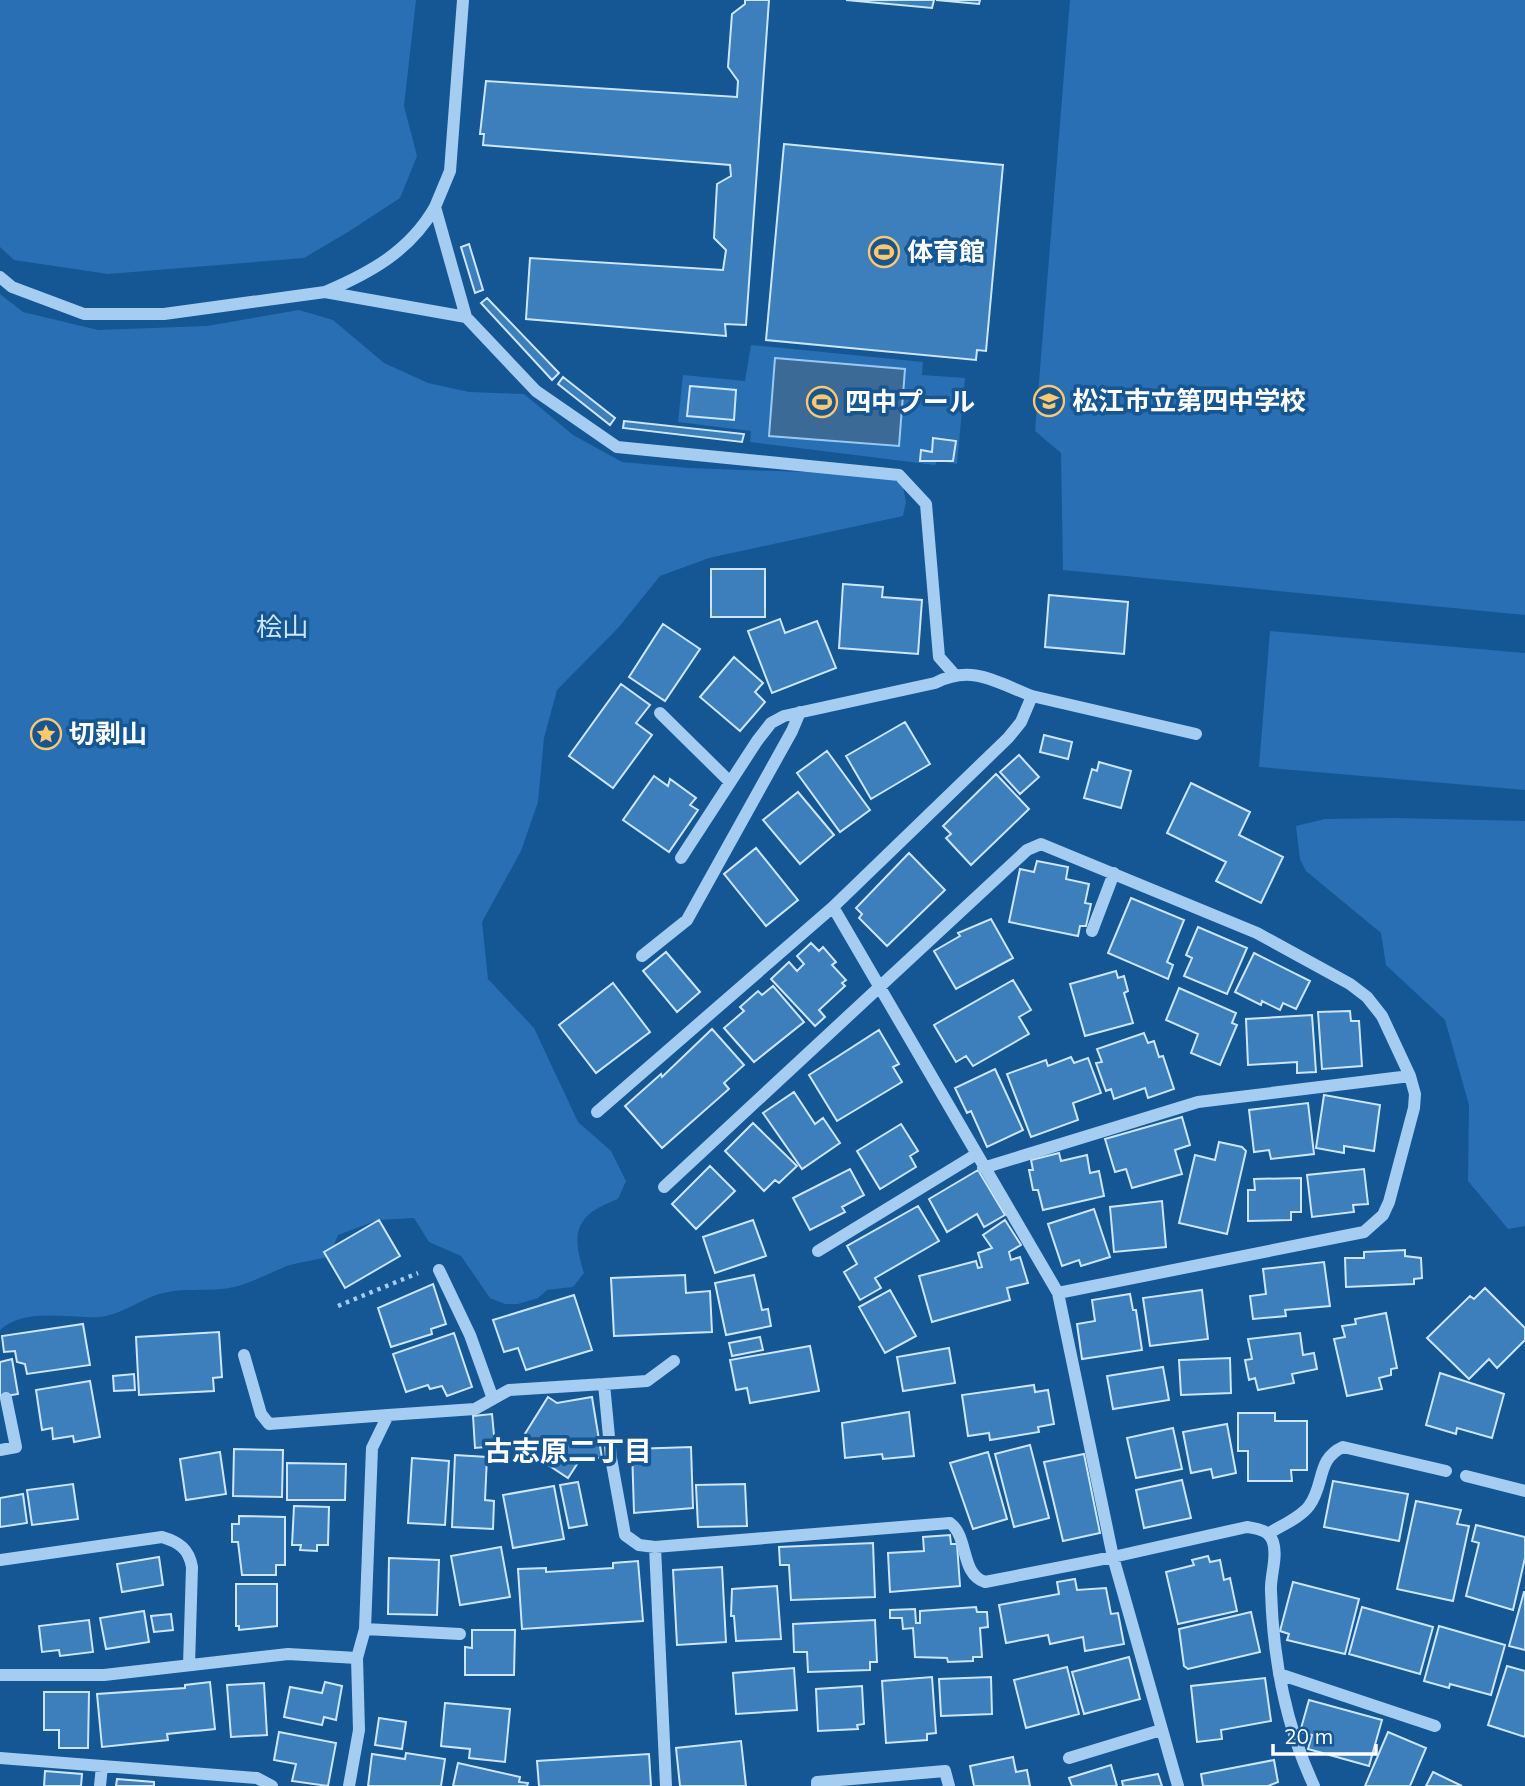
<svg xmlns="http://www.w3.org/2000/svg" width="1525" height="1786" font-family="Mulish,'Noto Sans JP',sans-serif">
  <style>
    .green { fill: #2870b3 }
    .water { fill: #3b6a97; stroke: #97c9f4; stroke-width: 2 }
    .building { fill: #3d7fbc; stroke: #cce6fc; stroke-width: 2 }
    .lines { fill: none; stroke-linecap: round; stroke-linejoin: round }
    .path { stroke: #a5cdf2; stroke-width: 4.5; stroke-dasharray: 3.5 5; stroke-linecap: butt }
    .minor { stroke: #a5cdf2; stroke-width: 12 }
    .labels { text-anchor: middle; stroke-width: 7; stroke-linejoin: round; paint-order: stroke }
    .poi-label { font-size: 26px; font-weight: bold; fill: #fff; stroke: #155695; text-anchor: start }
    .park-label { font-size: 26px; fill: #cce6fc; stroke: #155695 }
    .neighbourhood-label { font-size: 28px; font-weight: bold; fill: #fff; stroke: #155695 }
  </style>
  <rect width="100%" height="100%" fill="#155695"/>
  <path class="green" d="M0,0H416L404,106L417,156L400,198L348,232L304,258L108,274L14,260L0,247Z
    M1070,0H1525V615L1063,570L1061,453L1035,431Z
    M0,294L23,312L98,330L207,326L299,310L333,320L384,363L428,383L469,392L524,394L573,435L622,462L688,468L832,473L895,480L903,487L906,502L903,516L709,558L660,576L618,628L557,690L544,738L538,802L521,851L482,922L488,979L534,1028L578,1122L611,1151L626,1181L618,1199C575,1215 571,1232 584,1273L573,1287L547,1290L538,1298L518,1304H505L490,1298L461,1256L429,1242L414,1218L378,1220L338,1235L329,1257C315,1260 300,1262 287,1266C266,1274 245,1287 222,1289C202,1291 183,1288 163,1293C141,1298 123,1315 99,1317C69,1319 25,1307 0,1330Z
    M751,345L923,362L922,375L965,378L957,464L937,461L935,465L750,442L751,431L678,422L683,375L745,381Z
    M1270,631L1525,653V790L1259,767Z
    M1396,818L1525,821V1226L1508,1229L1468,1181L1469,1105L1445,1020L1386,965L1381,933L1306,871L1300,859L1296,826L1325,819Z"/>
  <path class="water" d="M775,358L905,369L899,446L769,436Z"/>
  <path class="building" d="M745,0H769L746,325L725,324L726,336L526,319L530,258L723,270L726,250L714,238L717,184L731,176L730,165L483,145L484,134H480L486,81L737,97L738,81L728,67L732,14L745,4Z
    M846,0H934L932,8Z
    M936,0H980L979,4Z
    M784,144L1003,165L986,351L977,350L976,360L766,340Z
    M469,244L483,290L475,293L461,247Z
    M487,298L559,373L552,380L481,303Z
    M563,377L615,418L610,425L558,384Z
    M690,386L736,390L734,420L687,416Z
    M624,421L744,434L742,442L623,428Z
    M933,438L956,441L953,461H920L921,450L932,452Z
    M711,569H765V617H711Z
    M843,584L883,587L882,597L922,600L918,654L839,648Z
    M1049,595L1128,602L1124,654L1045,647Z
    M780,619L785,633L817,621L836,668L772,693L748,631Z
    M663,624L700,649L665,701L629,677Z
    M734,657L763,683L755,692L765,702L740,731L700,697Z
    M621,684L650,705L636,723L652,735L613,788L569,756Z
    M905,722L930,764L871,799L846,756Z
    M1044,735L1072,742L1068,759L1040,752Z
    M827,751L870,810L840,832L797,773Z
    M1019,755L1039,777L1020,794L1000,772Z
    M1099,762L1131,771L1121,808L1084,798L1092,769L1097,771Z
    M996,774L1029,809L971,865L946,838L951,834L943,826Z
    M654,776L668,786L670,779L696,798L690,805L698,810L669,852L623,820Z
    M1191,783L1250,812L1239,835L1283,857L1261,903L1216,881L1226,862L1167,833Z
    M798,792L834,835L800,864L763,820Z
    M756,848L798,900L766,926L724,874Z
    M909,853L945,890L887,946L859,918L862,914L856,908Z
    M1037,861L1068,867L1066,879L1089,884L1085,903L1091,904L1086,926H1080L1078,936L1009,922L1020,869L1034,872Z
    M1131,898L1184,920L1167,962L1173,965L1168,979L1108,953Z
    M991,919L1013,958L956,989L934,951L960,936L958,933Z
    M1198,927L1247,948L1227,994L1184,976L1192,958L1186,955Z
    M811,943L819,951L823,947L836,962L832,965L846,980L842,983L845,986L819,1010L825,1017L815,1026L771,979L789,962L797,971L804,964L797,956Z
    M666,952L700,992L677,1012L643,971Z
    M1254,953L1310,981L1296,1009L1283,1003L1280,1010L1262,1001L1261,1005L1235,992Z
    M1116,971L1118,978L1124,976L1128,991L1124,993L1133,1023L1085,1036L1070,984Z
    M1013,980L1031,1010L1019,1017L1029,1034L973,1066L966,1056L956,1062L934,1025Z
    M613,983L650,1032L596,1073L559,1025Z
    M773,986L804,1022L754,1062L724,1028L744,1011L740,1007L758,991L762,995Z
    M1179,988L1236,1013L1232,1023L1237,1025L1220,1065L1191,1053L1198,1034L1166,1020Z
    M1350,1011L1351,1021H1359L1362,1066L1322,1069L1318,1012Z
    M1312,1015L1316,1072L1297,1073V1062L1248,1065L1246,1019Z
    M712,1029L744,1065L724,1083L729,1089L662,1148L625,1106L661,1074L662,1077Z
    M879,1030L899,1064L893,1067L902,1082L837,1121L809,1075Z
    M1144,1033L1148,1043L1154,1041L1159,1057L1163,1056L1174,1089L1148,1098L1145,1088L1114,1099L1111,1089L1106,1091L1096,1063L1102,1062L1097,1049Z
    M1071,1057L1074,1063L1088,1058L1101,1093L1073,1103L1078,1120L1031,1137L1007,1074L1046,1060L1048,1066Z
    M995,1069L1023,1130L987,1147L971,1111L967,1113L955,1088Z
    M794,1092L815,1124L823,1118L840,1143L802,1169L763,1113Z
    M1324,1095L1380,1105L1374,1151L1344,1146V1153L1316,1148Z
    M1308,1103L1314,1154L1271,1159L1269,1150L1254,1152L1249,1110Z
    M1182,1117L1190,1145L1175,1150L1182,1174L1132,1188L1126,1169L1115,1172L1105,1139Z
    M753,1123L797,1166L779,1183L775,1180L764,1191L725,1151Z
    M901,1124L918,1151L910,1156L916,1167L880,1189L857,1151Z
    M1219,1142L1242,1147L1246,1151L1227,1234L1179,1223L1195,1155L1215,1160Z
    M1059,1153L1061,1161L1087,1155L1090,1173L1099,1171L1104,1196L1043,1210L1038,1190H1033L1029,1170H1033L1031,1160Z
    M710,1166L735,1191L696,1229L672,1204Z
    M850,1169L864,1195L842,1207L845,1212L810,1230L793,1198Z
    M1364,1169L1368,1204L1353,1205L1354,1212L1312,1217L1307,1175Z
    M978,1170L1005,1215L984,1227L977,1214L947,1232L929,1199Z
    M1301,1178V1212H1291V1220L1248,1221V1190H1255L1254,1179Z
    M1162,1201L1166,1247L1114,1252L1110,1207Z
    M918,1206L939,1241L875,1278L881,1288L860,1300L844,1272L857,1264L847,1246Z
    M1094,1209L1110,1257L1081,1266L1079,1260L1062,1266L1048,1224Z
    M379,1220L400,1256L345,1288L324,1252Z
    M753,1220L766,1256L715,1273L703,1237Z
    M1005,1220L1021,1245L1009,1252L1011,1260L1020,1257L1028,1283L1007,1288L1010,1300L932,1322L919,1276L976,1261L978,1268L982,1267L978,1253L992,1248L983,1235Z
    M1405,1250V1256L1421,1258L1422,1278L1414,1279V1284L1346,1287L1345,1258H1364V1252Z
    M1324,1262L1330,1306L1285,1310L1286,1316L1253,1319L1250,1296L1266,1294L1263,1269Z
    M685,1275L686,1293L710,1291L712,1332L614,1336L611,1278Z
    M754,1275L762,1310L768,1309L771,1326L726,1335L715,1283Z
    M433,1284L446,1324L431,1329L432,1334L391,1347L378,1308Z
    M1485,1288L1525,1328V1340L1497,1368L1489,1359L1469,1379L1427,1338L1470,1296L1474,1299Z
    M890,1290L916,1336L885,1353L859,1307Z
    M1202,1290L1208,1339L1150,1346L1143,1298Z
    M1130,1294L1133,1310H1136L1142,1350L1082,1359L1077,1324L1095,1321L1092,1300Z
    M574,1295L592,1350L526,1370L518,1348L504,1352L493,1320Z
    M1386,1313L1397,1368L1391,1369V1375L1379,1378L1382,1389L1347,1396L1334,1339L1345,1337L1342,1326L1356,1324L1355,1319Z
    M83,1324L90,1365L27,1374L25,1364L17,1362L15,1351L4,1352L2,1336Z
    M219,1332L222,1377L213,1378L214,1391L139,1395L136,1337Z
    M454,1333L472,1387L447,1396L442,1386L430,1389L428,1385L406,1392L393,1354Z
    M1300,1333L1303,1355L1314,1353L1317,1369L1292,1374L1294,1383L1258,1390L1255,1378L1249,1380L1245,1360L1252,1359L1248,1339Z
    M760,1337L763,1350L732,1356L729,1343Z
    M810,1346L819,1391L750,1403L747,1388L736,1390L730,1360Z
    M949,1348L955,1383L903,1391L897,1357Z
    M1230,1358L1231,1393L1181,1395L1179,1360Z
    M12,1359L18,1394L0,1397V1362Z
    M1163,1367L1169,1400L1113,1409L1107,1376Z
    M1440,1373L1504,1394L1492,1438L1457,1428L1456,1434L1426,1425Z
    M134,1374L135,1390L114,1391L113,1376Z
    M90,1381L100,1437L74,1442L73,1436L53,1439L52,1428L42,1430L36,1390Z
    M1034,1385L1035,1392L1048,1390L1054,1424L1038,1427L1039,1432L990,1440L989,1433L968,1436L962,1395Z
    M548,1397L557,1403L592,1397L602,1458H581L568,1478L518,1445Z
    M909,1412L914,1456L883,1459L882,1454L845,1458L842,1423Z
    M1238,1413H1275V1421H1307V1470H1291L1292,1481H1248V1451H1238Z
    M492,1414L495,1446L475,1448L473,1416Z
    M1227,1424L1236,1473L1213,1478L1211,1469L1191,1473L1183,1432Z
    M1173,1428L1182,1469L1136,1478L1127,1438Z
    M1030,1445L1049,1518L1014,1527L995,1454Z
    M691,1447L693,1508L634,1513L632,1449Z
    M234,1449L283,1450L282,1497L233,1496Z
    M220,1452L226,1494L186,1500L180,1459Z
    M988,1452L1007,1519L973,1529L950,1463Z
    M1084,1454L1100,1533L1063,1541L1044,1462Z
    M455,1455L487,1457L485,1500L494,1501L493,1529L452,1527Z
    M412,1458L449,1461L445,1525L408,1523Z
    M287,1463L346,1464L345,1500H287Z
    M1182,1480L1191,1518L1144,1528L1136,1490Z
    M1333,1481L1408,1494L1399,1541L1324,1527Z
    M578,1482L587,1525L569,1528L560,1485Z
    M73,1484L78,1519L32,1525L27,1490Z
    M745,1484L747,1526L698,1527L696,1485Z
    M554,1486L564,1539L513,1548L503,1495Z
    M23,1494L27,1523L0,1527V1498Z
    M1416,1501L1461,1510L1457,1524L1469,1526L1453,1601L1397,1589Z
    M294,1506L329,1507L328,1545H317V1551L300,1550L301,1545H292Z
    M239,1516L285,1517V1565H276V1575H242L238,1542H232V1524H239Z
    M1476,1525L1525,1537V1558L1513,1610L1466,1596L1479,1543L1472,1541Z
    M950,1535L951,1544H957L960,1586L890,1592L888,1553L924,1551L923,1537Z
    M873,1543L875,1597L791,1600L789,1565H780L779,1547Z
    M501,1547L510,1597L460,1605L451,1556Z
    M1208,1556L1210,1562L1220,1560L1224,1580L1230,1578L1237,1611L1178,1624L1166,1572L1194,1565L1192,1560Z
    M159,1557L163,1585L122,1592L117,1564Z
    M389,1558L439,1560L437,1615L388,1614Z
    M638,1561L643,1621L522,1629L518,1569L546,1568V1572L613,1568V1563Z
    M722,1567L726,1642L677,1645L673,1570Z
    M1075,1579L1077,1590L1106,1588L1111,1614L1118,1613L1124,1644L1085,1651L1083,1637L1050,1644L1048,1635L1006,1643L999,1605L1059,1594L1057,1582Z
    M1293,1582L1359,1599L1345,1654L1287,1640L1289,1634L1280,1631Z
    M236,1584H277V1626L239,1630V1626H236Z
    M777,1586L781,1639L736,1641L734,1616H731L732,1589Z
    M1524,1592H1525V1650L1509,1646Z
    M976,1607L977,1612H987L988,1627L980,1628L982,1657H973V1661L948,1662L947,1658L915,1657L913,1628L903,1629L902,1618H890V1610L915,1609L916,1623H920V1611Z
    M1362,1607L1433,1627L1420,1674L1349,1654Z
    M144,1611L149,1642L106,1649L100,1618Z
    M1251,1612L1260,1652L1188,1669L1184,1666L1179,1629Z
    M171,1614L173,1630L154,1632L151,1616Z
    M89,1620L93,1652L60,1656L59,1650L42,1652L39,1626Z
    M875,1620L877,1662H870V1670L808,1672L807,1652H794L793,1624Z
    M1439,1626L1505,1645L1491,1695L1450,1684L1449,1688L1424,1681Z
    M472,1630H515L514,1675H465V1647L472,1648Z
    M1129,1657L1140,1699L1084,1714L1072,1672Z
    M1507,1666L1525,1671V1737L1488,1725Z
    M1067,1667L1079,1714L1026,1728L1014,1680Z
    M794,1668L797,1710L736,1714L733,1673Z
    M932,1677L936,1733L927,1734V1740L886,1743L882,1681Z
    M991,1677L992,1714L941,1716L939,1679Z
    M1265,1678L1271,1721L1221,1730L1222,1739L1197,1742L1191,1686Z
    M210,1682L215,1729L167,1734L168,1740L102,1747L97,1694L185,1688V1685Z
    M325,1682L342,1686L336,1720L324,1717L322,1725L284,1717L290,1687L322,1693Z
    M264,1683L267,1735L231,1737L227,1685Z
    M862,1686L864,1724L857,1725L858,1729L818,1731L816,1689Z
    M44,1692H89L88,1748H59V1730H44Z
    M1309,1700L1382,1720L1369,1766L1308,1749L1312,1735L1300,1732Z
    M445,1703L510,1709L505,1762L469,1758L470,1749L441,1746Z
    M379,1718L406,1722L402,1749L375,1745Z
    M279,1732L336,1743L328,1786L292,1781L296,1764L274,1760Z
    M1388,1732L1426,1748L1410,1786H1365Z
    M741,1741L746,1786H680L676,1748Z
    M406,1753L445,1759L441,1786H368L372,1754L405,1759Z
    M649,1754L651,1786H539L537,1761Z
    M1013,1757L1016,1772L1027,1770L1030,1786H974L970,1766Z
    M1274,1760L1278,1782L1268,1786H1203L1201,1774Z
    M458,1763L520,1777L519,1782L528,1783L527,1786H453Z
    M1111,1765L1117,1786H1072L1069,1778Z
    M45,1771L82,1774L81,1786H44Z
    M1433,1772L1462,1786H1426Z
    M1158,1774L1162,1786H1123L1122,1781Z
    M117,1779L154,1782V1786H116Z"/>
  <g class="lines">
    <path class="path" d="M338,1306L418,1273"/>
    <path class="minor" d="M463,0L450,171L435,207L466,317
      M435,207C410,251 370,273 325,292L466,317L536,391L617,447L899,475L926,504L939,657L954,674
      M0,277L12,287L84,314H164L325,292
      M1032,696L1196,734
      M660,713L730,782
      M833,907L1058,1293L1113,1557L1178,1786
      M1092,931L1114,873
      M642,956L687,920L792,731L800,712
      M597,1112L833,907L1008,738L1021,722L1032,696C996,682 972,664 935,683L784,716L771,723L757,741L681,858
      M664,1187L1027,850L1041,844L1257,933L1350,984L1367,997L1382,1016L1410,1076L1198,1102L983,1168
      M818,1251L975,1155
      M439,1270L470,1335L493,1399
      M1058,1293L1364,1232L1383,1215L1389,1202L1414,1108L1415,1094L1410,1076
      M244,1355L261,1414L269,1424L388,1415
      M604,1384L647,1381L674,1361
      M0,1450L16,1447L6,1398
      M1466,1476L1525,1491
      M1268,1534C1280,1526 1300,1518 1309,1506C1325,1485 1316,1459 1343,1447L1446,1471
      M655,1547L666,1786
      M0,1560L162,1537C179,1542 189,1549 192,1567L189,1665
      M365,1629L460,1634
      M1279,1674L1435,1726
      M0,1675H104L288,1654L357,1658
      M0,1758L257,1778L272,1786
      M1069,1758L1161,1730
      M100,1786L102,1766
      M349,1786L359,1730L357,1658L365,1629L372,1448L388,1415L475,1409L509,1390L604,1384L611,1458L625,1535L639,1545L655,1547L950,1523C969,1537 960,1574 985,1582L1113,1557L1247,1527C1258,1529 1269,1530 1273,1542C1278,1557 1270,1576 1271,1591C1273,1659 1285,1724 1314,1786
      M817,1786V1782L945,1771L949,1786"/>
  </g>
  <defs>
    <g id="stadium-ring" transform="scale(1.575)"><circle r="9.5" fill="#155695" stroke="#ffc866" stroke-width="1.5"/><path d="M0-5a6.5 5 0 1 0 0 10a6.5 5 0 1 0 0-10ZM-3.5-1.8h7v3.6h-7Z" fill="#ffc866"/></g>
    <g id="school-ring" transform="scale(1.575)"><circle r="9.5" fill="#155695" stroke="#ffc866" stroke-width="1.5"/><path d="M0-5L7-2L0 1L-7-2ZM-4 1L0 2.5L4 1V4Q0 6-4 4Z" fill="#ffc866"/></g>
    <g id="sight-ring" transform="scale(1.575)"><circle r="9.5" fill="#155695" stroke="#ffc866" stroke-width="1.5"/><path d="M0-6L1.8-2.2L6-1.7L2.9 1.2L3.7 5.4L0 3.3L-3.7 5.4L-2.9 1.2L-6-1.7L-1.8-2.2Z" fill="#ffc866"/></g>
  </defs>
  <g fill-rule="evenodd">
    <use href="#stadium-ring" x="884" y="252"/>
    <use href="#school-ring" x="1049" y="401"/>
    <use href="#stadium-ring" x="822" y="402"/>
    <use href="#sight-ring" x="46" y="734"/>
  </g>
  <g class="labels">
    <g class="poi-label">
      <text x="907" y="261">体育館</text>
      <text x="1072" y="410">松江市立第四中学校</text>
      <text x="845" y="411">四中プール</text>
      <text x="69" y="743">切剥山</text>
    </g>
    <g class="park-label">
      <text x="282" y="636">桧山</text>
    </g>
    <g class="neighbourhood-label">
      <text x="568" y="1461">古志原二丁目</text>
    </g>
  </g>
  <path d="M1273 1744v10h103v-10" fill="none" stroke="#ffffff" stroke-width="3.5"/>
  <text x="1284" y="1744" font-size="21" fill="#ffffff" stroke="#155695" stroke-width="5" paint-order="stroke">20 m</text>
</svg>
